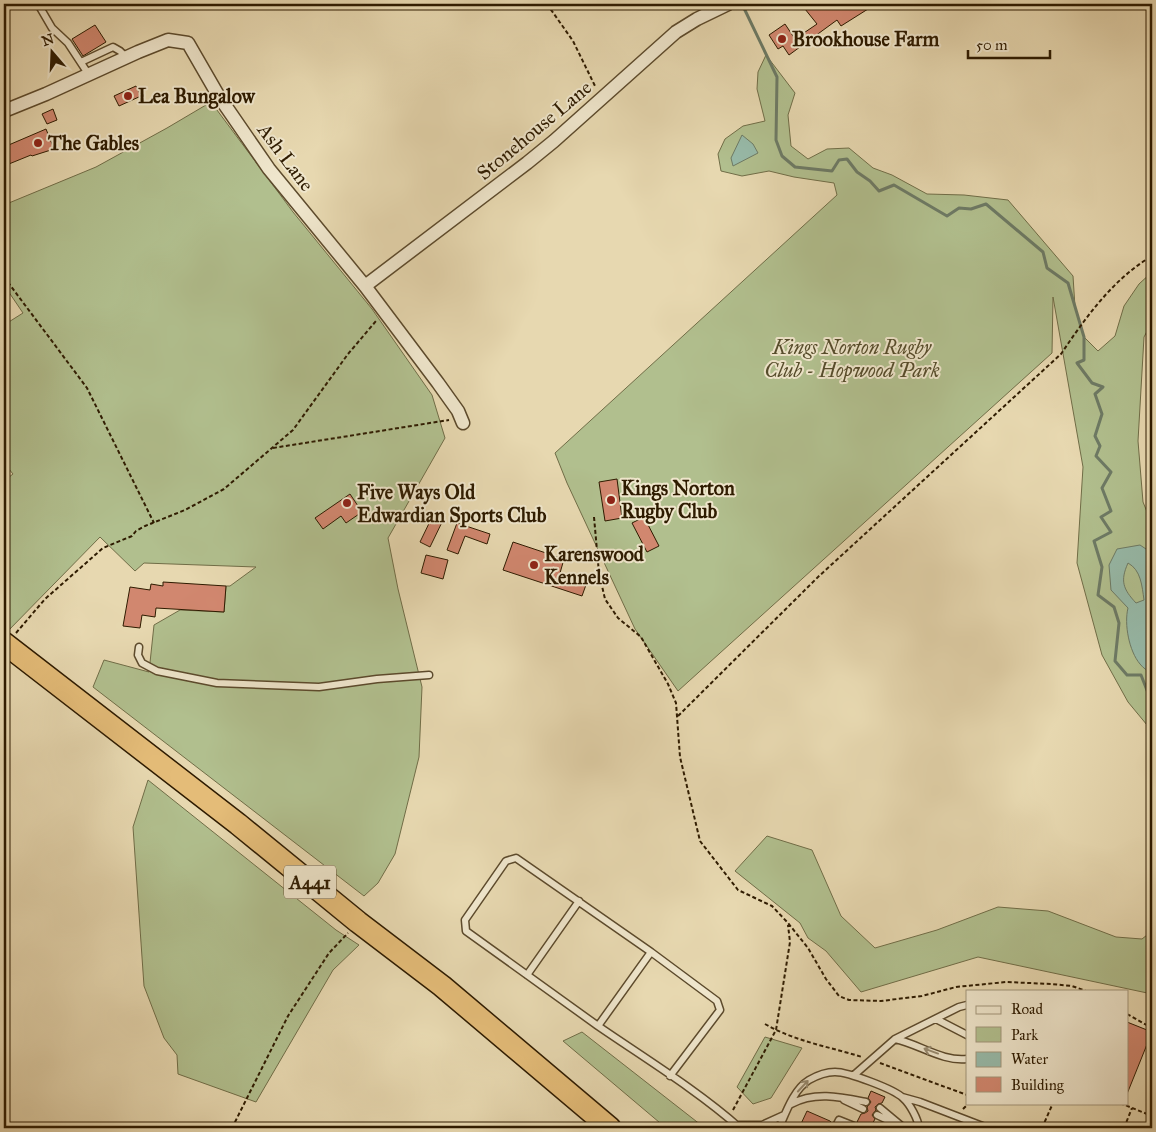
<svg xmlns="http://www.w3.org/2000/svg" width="1156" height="1132" font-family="'IM FELL Great Primer',serif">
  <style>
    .green { fill: #b1bf8e; stroke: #706d47 }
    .water { fill: #97baa9; stroke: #6d7a65; fill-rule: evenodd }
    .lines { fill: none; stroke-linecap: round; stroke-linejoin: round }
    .stream { stroke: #6d7a65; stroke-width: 3 }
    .building { fill: #d1876f; stroke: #2e1b00 }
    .service-casing { stroke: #5c4a2c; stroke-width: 9 }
    .minor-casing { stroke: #5c4a2c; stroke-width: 15 }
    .trunk-casing { stroke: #2e1b00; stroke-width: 24 }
    .path { stroke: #2e1b00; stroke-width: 2; stroke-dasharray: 4 2.5; stroke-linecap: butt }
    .service { stroke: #efe6cc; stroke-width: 6 }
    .minor { stroke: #efe6cc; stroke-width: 12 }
    .trunk { stroke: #e4bc78; stroke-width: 21 }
    .oneway { stroke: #988b70 }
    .poi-dot { fill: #8f2418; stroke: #efe6cc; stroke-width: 2 }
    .labels { text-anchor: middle; stroke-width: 4; stroke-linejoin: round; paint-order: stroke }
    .shield { fill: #efe6cc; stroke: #68583d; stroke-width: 1 }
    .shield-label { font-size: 19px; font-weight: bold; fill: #2e1b00 }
    .poi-label { font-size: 20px; font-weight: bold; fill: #2e1b00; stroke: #efe6cc; text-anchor: start }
    .street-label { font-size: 20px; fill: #2e1b00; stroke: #efe6cc }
    .park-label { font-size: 20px; font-style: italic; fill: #554c2b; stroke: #efe6cc }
  </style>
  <rect width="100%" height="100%" fill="#e7d8b0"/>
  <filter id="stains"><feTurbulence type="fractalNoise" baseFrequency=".004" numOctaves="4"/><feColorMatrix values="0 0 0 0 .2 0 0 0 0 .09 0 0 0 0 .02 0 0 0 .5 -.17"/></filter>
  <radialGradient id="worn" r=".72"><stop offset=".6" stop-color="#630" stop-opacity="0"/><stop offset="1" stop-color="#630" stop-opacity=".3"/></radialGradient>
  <path class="green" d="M766,55L795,93L788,115L791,146L808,159L827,149L849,148L873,168L892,175L927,194L964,195L1008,200L1073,276L1075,307L1084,337L1098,351L1115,336L1124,306L1139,284L1152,272V322L1144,337L1138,441L1143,502L1152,524V731L1128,702L1102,655L1077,563L1083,467L1053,297L1052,353L678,691L635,629L567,483L555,453L837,195L834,183L794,177L769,171L742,176L721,171L718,154L725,139L743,126L765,121L757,89L758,72Z
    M211,102L293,212L372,309L432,395L445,438L388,538L398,589L422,687L419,757L395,854L378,883L364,896L93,687L104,660L149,672L154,625L180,610L224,612L226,586H230L256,567L144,563L135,571L100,537L5,634L4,633V481L13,474L4,463V325L23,313L4,285V205L96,167L167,128Z
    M148,780L336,930L359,945L333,970L256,1102L178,1074L177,1055L164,1038L144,986L133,827Z
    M767,836L812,850L841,916L875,948L937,930L998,907L1048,911L1116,937L1142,939L1152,931V994L978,957L861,992L826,951L808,938L800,923L735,871Z
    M582,1032L701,1125L700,1128H666L563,1041Z
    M765,1037L802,1048L771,1098L753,1104L737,1087Z"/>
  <path class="water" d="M742,135L753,144L758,153L733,166L731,158Z
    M1140,545L1152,553V674C1148,671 1143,668 1140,664C1129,651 1124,624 1128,608L1111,590L1109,565L1117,549ZM1128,563C1141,570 1142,586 1144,600L1136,603C1123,589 1120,581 1128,563Z"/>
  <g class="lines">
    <path class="stream" d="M742,4L777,77L776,140L782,156L795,167L832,171L839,160L847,159L857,172L870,181L879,191L894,185L947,216L959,208L971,209L986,204L1043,252L1047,268L1068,283L1084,337V360L1077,363L1092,383L1103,387L1095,394L1102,414L1095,436L1100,446L1096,456L1111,472L1102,488L1111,511L1101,517L1111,532L1094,541L1102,567L1098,595L1114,607L1119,623L1115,661L1127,675H1141L1152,703"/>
  </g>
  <path class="building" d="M801,4H864L868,9L841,26L837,20L789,55L783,46L778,49L769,35L785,24L795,39L817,24Z
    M95,25L106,42L83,56L72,39Z
    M136,86L141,96L119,106L114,96Z
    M53,109L57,120L47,124L42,114Z
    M46,129L54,149L32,156L31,155L4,166V147Z
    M617,479L622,518L605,521L599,482Z
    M350,494L362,512L346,523L341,516L323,529L315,518Z
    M435,511L445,516L430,547L420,542Z
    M644,517L659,546L647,552L632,523Z
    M457,523L490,534L487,544L465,536L458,554L447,550Z
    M513,542L564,559L560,573L587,582L582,596L503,570Z
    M426,555L448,560L443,579L421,573Z
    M163,582L226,586L224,612L156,608L155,617L142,615L140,628L123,626L130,587L150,590L151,584L163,586Z
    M1127,1022L1152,1032L1127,1094Z
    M871,1091L885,1097L882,1103L878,1104L875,1107L876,1110L872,1115L875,1119L870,1128H864L863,1125L857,1122L861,1114L865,1113L868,1111L867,1107L871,1102L868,1098Z
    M807,1111L830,1121L832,1123L830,1128H799Z"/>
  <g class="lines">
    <g class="service-casing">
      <path id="service" d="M38,4L52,28L68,43L89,75
        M81,62L113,47L120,51L126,57
        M139,647L138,655L142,663L157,671L217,683L319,687L377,679L429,675
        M527,975L579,901
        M936,1019L967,1035
        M598,1026L466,931L465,920L506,861L516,858L651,952
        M895,1039C919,1044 943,1062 967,1059
        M854,1075L895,1039L959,1007L967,1005
        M670,1076L720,1010L717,1001L651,952L598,1026C646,1059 697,1090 740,1128
        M902,1097L920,1102L985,1127
        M844,1100L863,1109
        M791,1104C815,1091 841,1097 866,1102
        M880,1108L904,1128
        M877,1115L894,1123
        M737,1125H762L784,1115
        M779,1128C786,1112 794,1089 809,1080C816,1076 827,1072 835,1072C848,1072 894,1089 903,1098C910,1104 918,1119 919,1128
        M835,1128L839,1120L859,1128"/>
    </g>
    <g class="minor-casing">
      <path id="minor" d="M4,111L46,94L138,52L168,40L188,43L218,95L269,169L365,286L438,383L458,411L463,423
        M365,286L527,163L554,141L676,32L697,19L728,4"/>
    </g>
    <g class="trunk-casing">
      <path id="trunk" d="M4,643L238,824L358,922L442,986L610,1128"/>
    </g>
    <path class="path" d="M547,4L573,41L596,88
      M4,277L87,388L154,523
      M273,448L449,420
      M594,517L599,573L605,599L618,618L641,637L668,684L676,703L680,757L700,841L738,890L772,906L788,923L808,948L826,979L839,996L849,1000L881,1001L922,996L956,987L1006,982L1051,984L1072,986L1086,991
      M16,633L45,599L103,548L132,536L136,531L145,526L185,510L224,489L293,430L348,354L376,321
      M678,716L818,577L1061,354C1086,317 1113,279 1152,256
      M1127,1014L1152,1028
      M765,1024C794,1041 830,1047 862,1057
      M880,1063L967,1095
      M1120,1103L1152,1116
      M963,1109L969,1103
      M733,1110L776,1030L790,942L788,925
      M927,1123L960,1127
      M232,1128L288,1016L329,953L348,933
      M1042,1128L1053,1103
      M1124,1128L1132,1108"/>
    <use href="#service" class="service"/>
    <use href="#minor" class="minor"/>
    <use href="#trunk" class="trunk"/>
  </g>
  <defs><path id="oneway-shaft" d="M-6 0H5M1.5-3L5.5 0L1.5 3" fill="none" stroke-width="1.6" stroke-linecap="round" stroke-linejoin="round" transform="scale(1.25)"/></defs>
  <g class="oneway">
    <use href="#oneway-shaft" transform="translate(931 1051) rotate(-160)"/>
    <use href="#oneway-shaft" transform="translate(803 1086) rotate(-47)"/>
  </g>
  <g class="poi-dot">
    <circle cx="782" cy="39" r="5"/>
    <circle cx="128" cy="96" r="5"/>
    <circle cx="38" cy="143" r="5"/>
    <circle cx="611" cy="500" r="5"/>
    <circle cx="347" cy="503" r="5"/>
    <circle cx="534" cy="565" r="5"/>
  </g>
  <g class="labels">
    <rect class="shield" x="284" y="865.5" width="52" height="33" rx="4"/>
    <g class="shield-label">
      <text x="310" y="889">A441</text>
    </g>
    <g class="poi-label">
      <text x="792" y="46">Brookhouse Farm</text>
      <text x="138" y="103">Lea Bungalow</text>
      <text x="48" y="150">The Gables</text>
      <text x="621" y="495">Kings Norton<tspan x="621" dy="23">Rugby Club</tspan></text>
      <text x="357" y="499">Five Ways Old<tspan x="357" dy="23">Edwardian Sports Club</tspan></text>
      <text x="544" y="561">Karenswood<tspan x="544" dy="23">Kennels</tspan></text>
    </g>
    <g class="street-label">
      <text transform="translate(534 130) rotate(-40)" y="7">Stonehouse Lane</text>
      <text transform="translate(286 157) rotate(53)" y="7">Ash Lane</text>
    </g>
    <g class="park-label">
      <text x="852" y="354">Kings Norton Rugby<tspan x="852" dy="23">Club - Hopwood Park</tspan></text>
    </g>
  </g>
  <rect width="1156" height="1132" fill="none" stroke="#e7d8b0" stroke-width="20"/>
  <rect x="5" y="5" width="1146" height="1122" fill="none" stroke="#2e1b00" stroke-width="2.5"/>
  <rect x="10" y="10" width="1136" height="1112" fill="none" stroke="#2e1b00"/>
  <rect x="966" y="990" width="162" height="115" fill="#efe6cc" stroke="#a2957a"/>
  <rect x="976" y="1006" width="25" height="8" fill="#efe6cc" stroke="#a2957a"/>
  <text x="1011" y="1014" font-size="15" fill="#2e1b00">Road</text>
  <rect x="976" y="1027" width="25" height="15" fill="#b1bf8e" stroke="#a2957a"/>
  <text x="1011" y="1040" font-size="15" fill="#2e1b00">Park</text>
  <rect x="976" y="1052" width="25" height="15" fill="#97baa9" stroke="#a2957a"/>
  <text x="1011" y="1064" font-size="15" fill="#2e1b00">Water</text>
  <rect x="976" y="1077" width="25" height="15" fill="#d1876f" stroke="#a2957a"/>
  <text x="1011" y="1090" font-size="15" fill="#2e1b00">Building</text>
  <g transform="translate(52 52) rotate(341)" stroke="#efe6cc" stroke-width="4" paint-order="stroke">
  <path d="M0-4L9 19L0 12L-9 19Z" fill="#2e1b00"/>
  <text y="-8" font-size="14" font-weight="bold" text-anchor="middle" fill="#2e1b00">N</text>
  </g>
  <path d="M968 50v8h82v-8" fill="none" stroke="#2e1b00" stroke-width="2.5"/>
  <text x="976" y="50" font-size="15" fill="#2e1b00" stroke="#efe6cc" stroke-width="4" paint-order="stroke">50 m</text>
  <rect width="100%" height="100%" filter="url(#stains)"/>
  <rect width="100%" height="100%" fill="url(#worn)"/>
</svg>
